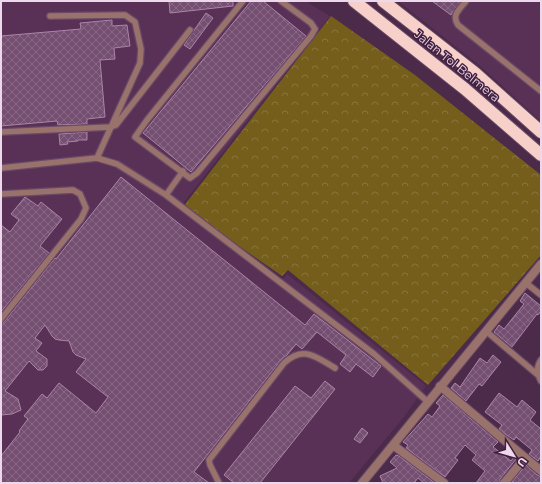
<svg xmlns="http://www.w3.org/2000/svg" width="542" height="484" font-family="Montserrat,sans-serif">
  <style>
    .built { fill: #593156 }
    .forest { fill: url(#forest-crowns) }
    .building { fill: url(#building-cross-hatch); stroke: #ac84a8 }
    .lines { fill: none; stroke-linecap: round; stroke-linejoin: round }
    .service-casing { stroke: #694967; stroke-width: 8 }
    .minor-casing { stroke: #694967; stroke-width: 10 }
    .motorway-casing { stroke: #694967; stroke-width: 14 }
    .service { stroke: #98726b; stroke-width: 5.5 }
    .minor { stroke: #98726b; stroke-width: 8 }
    .motorway { stroke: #f6d0c9; stroke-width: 12 }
    .labels { text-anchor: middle; stroke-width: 3; stroke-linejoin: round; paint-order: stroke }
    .street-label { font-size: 12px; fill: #eed8ec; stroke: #41203f }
  </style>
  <defs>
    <pattern id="forest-crowns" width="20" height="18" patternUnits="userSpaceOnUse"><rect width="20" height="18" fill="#755e1b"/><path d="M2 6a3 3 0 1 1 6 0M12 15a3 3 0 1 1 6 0" fill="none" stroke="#89743c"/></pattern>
    <pattern id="building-cross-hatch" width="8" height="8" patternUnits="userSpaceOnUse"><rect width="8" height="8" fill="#744f71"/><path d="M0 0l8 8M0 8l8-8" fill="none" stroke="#886885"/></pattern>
  </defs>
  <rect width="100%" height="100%" fill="#4c2a4a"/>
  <path class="built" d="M1,1H305L330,16L181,206L131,176L283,279L287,274L426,386L404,417L349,483H1Z
    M398,1H541V121L479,65Z"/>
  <path class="forest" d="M331,16L415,75L541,175V255L428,385L288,270L282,276L183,207Z"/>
  <path class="building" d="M169,1H233V6L170,13Z
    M251,1H263L306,36L191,172L143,133Z
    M432,1H461L451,15Z
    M206,13L213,18L190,49L184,45Z
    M112,20V26L127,25L130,46L114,48L115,59L100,60L105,117L87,119V124L58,125L57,121L1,126V36L81,29L80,23Z
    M87,132V140H78V141L67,142L68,144L60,145L59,134Z
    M121,177L305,325L314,314L381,366L373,377L356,364L350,372L340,364L346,355L317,332L302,349L296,344L287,355L281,360L194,472L209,483H1V456L20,432L19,431L28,419L24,416L42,394L47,398L59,383L96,413L108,397L76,372L86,359L76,355L73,352L69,341L59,340L55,339L52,336L45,325L35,338L42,343L36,351L47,359V366L43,370H38L29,361L5,391L18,399L21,410L12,414L1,415V323L4,322L55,258L56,259Z
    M25,197L38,206L41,202L62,219L40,246L49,253L1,312V225L10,232L19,220L11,214Z
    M525,293L541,306V311L538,315L537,314L512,347L494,332L499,325L504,329L524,304L520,301Z
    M493,355L501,362L482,386L479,384L466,401L451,388L455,383L460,387L480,358L487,363Z
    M325,381L335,389L260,483H234L224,475L295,386L311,398Z
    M499,393L517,407L522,400L536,412L530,420L541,429V456L538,461L529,454L532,450L516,437L514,440L505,434L499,429L502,425L485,412Z
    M443,395L498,442L493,447L511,461L515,456L517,458L500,479L499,483H476L485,471L472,460L476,455L465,445L455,458L458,460L445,477L406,448L408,445L403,442L428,414L432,417L440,406L436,403Z
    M362,428L368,433L360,443L354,439Z
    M396,455L399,456L435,483H424L418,478L414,483H383L380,476L397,468L390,462Z
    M526,465L537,475L541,476V483H511Z"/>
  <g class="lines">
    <g class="service-casing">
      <path id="service" d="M243,1L147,120L135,137L190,178L197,173L311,36L315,29L311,23L281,1
        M466,1C460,9 451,15 458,25L541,91
        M50,16L125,15L135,22L141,49L140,63L97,158
        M1,132L111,127L116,125L190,30
        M1,168L97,158L117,164L166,195L374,354L428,402
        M1,194L73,190L80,194L86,208L81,219L1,319
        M166,195L183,171
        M526,283L541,295
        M486,331L538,375
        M541,360C536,368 537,373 541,381
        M219,483L210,465L209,460L284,363C304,345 316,357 335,368"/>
    </g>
    <g class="minor-casing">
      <path id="minor" d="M440,386L541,471
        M393,445L444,483
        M362,483L541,264
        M504,483L525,458"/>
    </g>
    <g class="motorway-casing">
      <path id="motorway" d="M354,1L465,89L541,155
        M383,1L475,73L541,132"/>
    </g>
    <use href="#service" class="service"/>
    <use href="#minor" class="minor"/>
    <use href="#motorway" class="motorway"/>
  </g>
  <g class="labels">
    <g class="street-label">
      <text transform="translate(457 66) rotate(39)" y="4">Jalan Tol Belmera</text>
    </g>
  </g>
  <rect width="542" height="484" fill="none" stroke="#eed8ec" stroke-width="4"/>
  <g transform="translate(514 456) rotate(127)" stroke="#41203f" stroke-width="3" paint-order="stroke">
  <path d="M0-3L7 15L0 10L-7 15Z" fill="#eed8ec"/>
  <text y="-6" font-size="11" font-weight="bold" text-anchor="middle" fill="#eed8ec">U</text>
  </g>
</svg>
